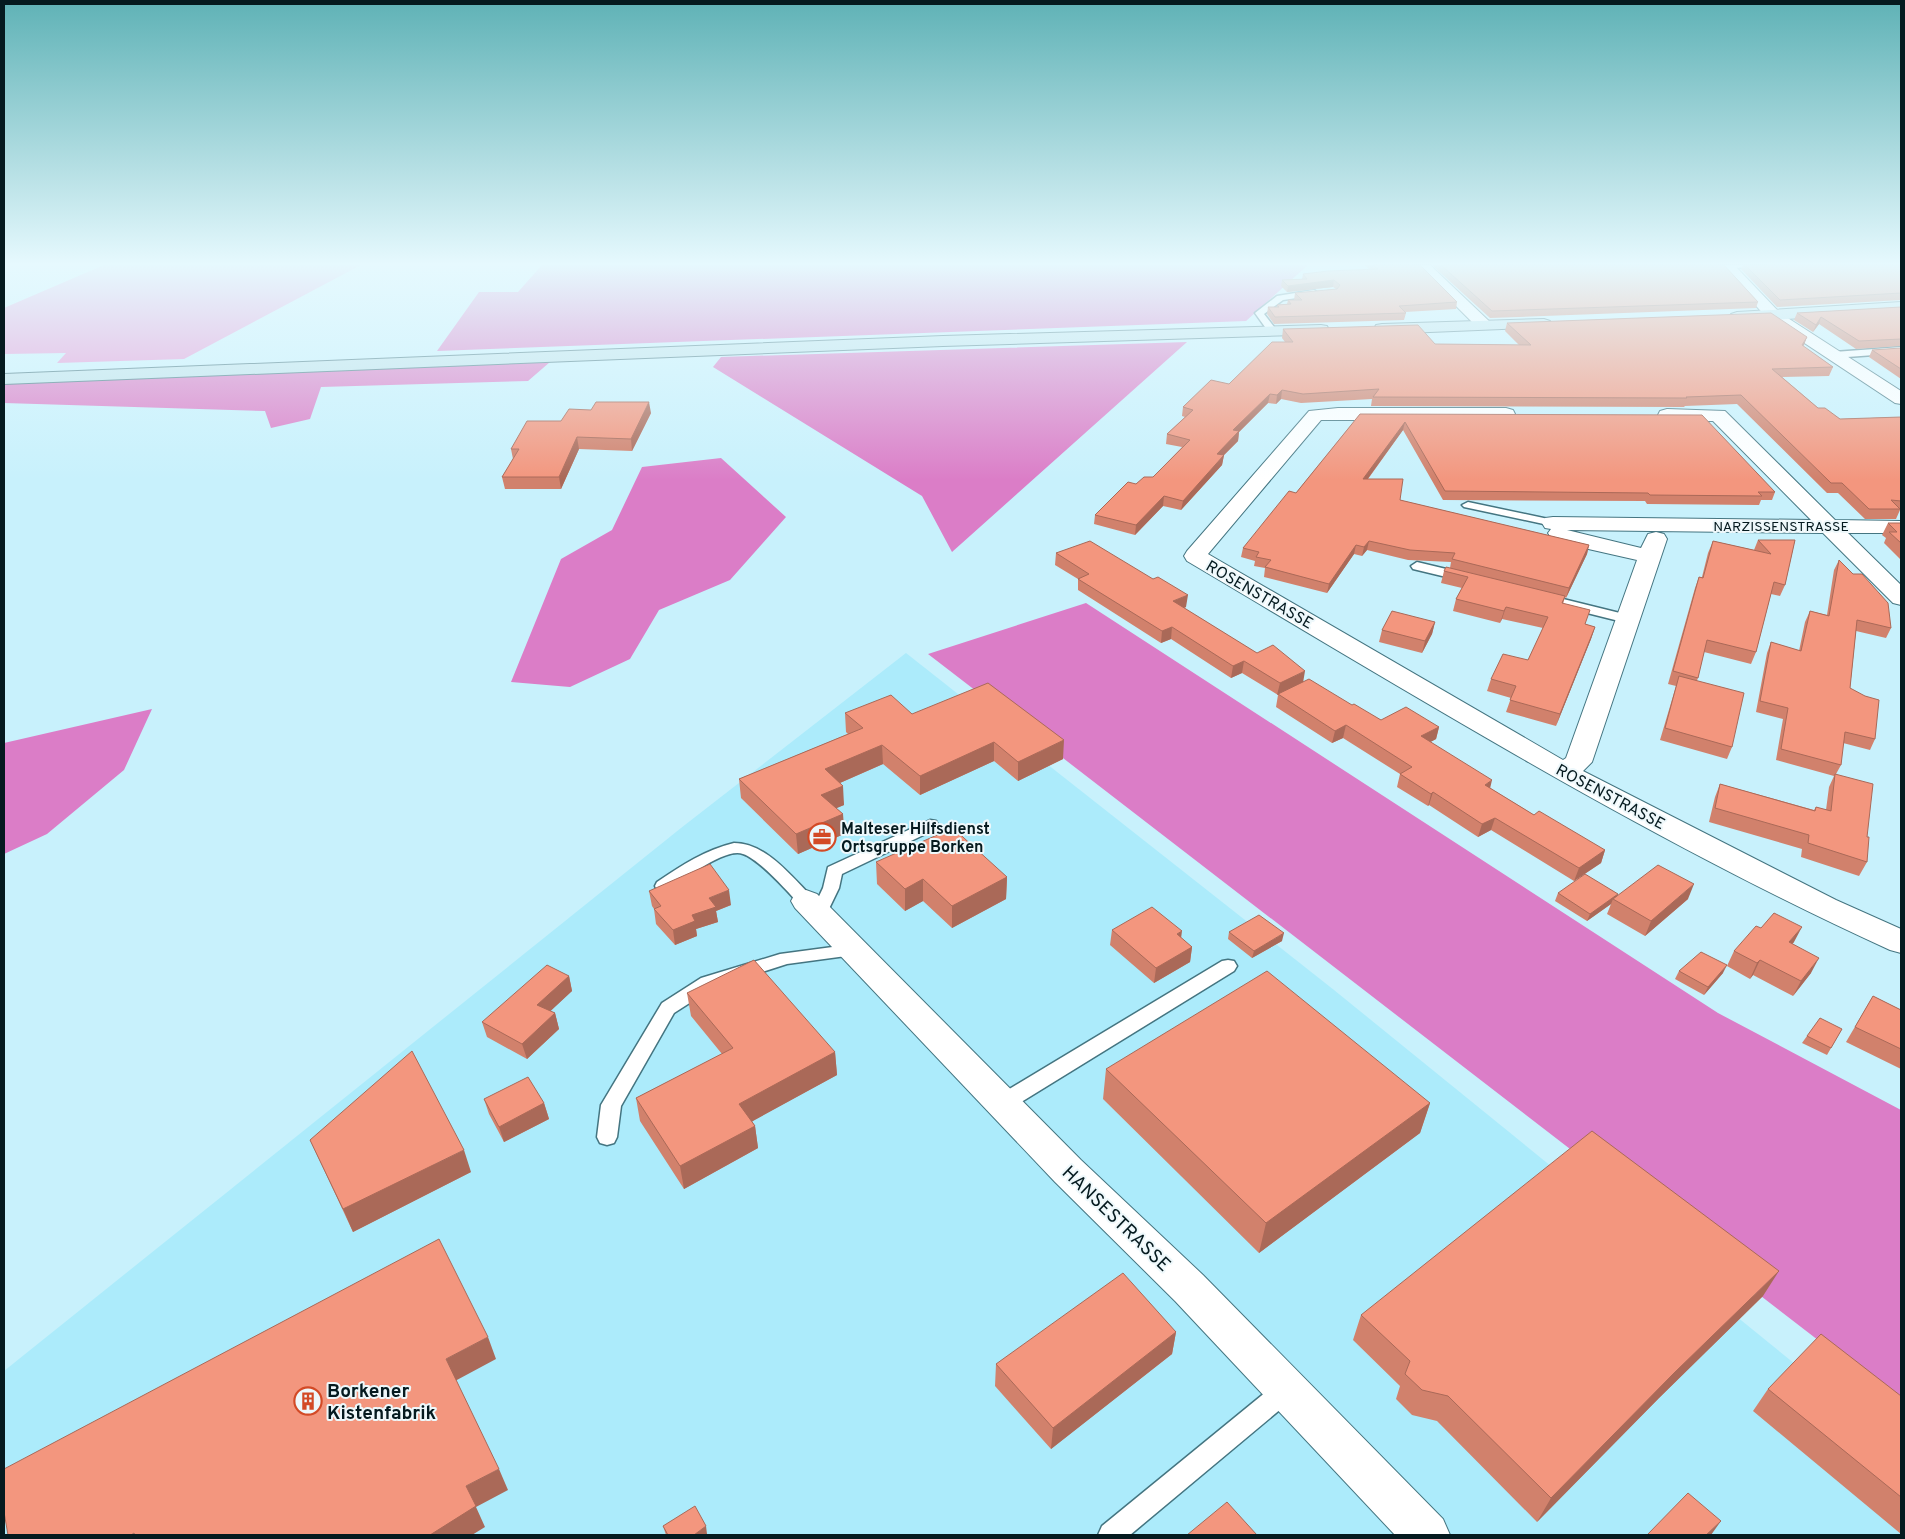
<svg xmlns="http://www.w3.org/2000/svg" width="1905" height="1539" font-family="Overpass,sans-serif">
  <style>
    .built { fill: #acebfb }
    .green { fill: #e698d5 }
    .forest { fill: #db7dc7 }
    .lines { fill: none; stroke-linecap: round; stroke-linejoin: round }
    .lane-casing { stroke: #447581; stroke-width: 3 }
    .street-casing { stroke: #447581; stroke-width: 2 }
    .secondary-casing { stroke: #447581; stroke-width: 2 }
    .lane { fill: #fff; fill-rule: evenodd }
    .street { fill: #fff; fill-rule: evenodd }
    .secondary { fill: #bfe3eb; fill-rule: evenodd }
    .wall { fill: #d1816c }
    .shaded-wall { fill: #aa6958 }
    .building { fill: #f3967e; stroke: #aa6958 }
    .labels { text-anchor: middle; stroke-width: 4; stroke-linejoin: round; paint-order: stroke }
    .far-street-label { font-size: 14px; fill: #051a1f; stroke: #eef8fb }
    .street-label { font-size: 16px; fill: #051a1f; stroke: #eef8fb }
    .poi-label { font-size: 16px; font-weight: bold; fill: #051a1f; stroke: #eef8fb; text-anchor: start }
    .near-street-label { font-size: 19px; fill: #051a1f; stroke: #eef8fb }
    .near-poi-label { font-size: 19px; font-weight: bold; fill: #051a1f; stroke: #eef8fb; text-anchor: start }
  </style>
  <rect width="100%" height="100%" fill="#c8f1fc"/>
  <path class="built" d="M906,653L1334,990L1901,1450V1535H4V1371L681,828Z"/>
  <path class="green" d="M104,265H361L184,359L57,363L66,353L4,354V308Z"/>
  <path class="forest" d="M542,265H1308L1246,321L437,351L479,292H518Z
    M1187,342L952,552L922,496L713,367L721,357Z
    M550,362L528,381L321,387L310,419L271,428L265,411L4,403V383Z
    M721,458L786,517L730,580L659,610L630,659L570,687L511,682L561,559L612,530L642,467Z
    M1086,603L1718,1013L1901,1110V1404L928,654Z
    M152,709L124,770L47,834L4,854V743Z"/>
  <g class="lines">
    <g class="lane-casing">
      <path id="lane" d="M1724,265H1767L1763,267L1727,268H1724Z
        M1314,290L1318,293L1317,295L1283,300L1264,314L1278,332L1276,334H1270L1255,313L1277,296Z
        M1901,347V353L1834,358L1829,355L1834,352Z
        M1468,502L1553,520L1559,523L1553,526L1464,507L1462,505Z
        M1417,562L1467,574L1469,577L1463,581L1413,569L1411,566Z
        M1543,594L1632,616L1633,619L1627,623L1539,601L1537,598Z
        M930,820L936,821L938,825L936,829L842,874L839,888L825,917L819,919L813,917L811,913L823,888L828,867Z
        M734,843C766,843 791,876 812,897L814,901L812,905L806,907L800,905C788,892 759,859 743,854C725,847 684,880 669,890L663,892L657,890L655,886L657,882C682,865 705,850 734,843Z
        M855,944L861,946L864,950L861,954L787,964L713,988L674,1013L621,1106L617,1137L614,1143L607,1145L600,1143L597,1137L601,1105L662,1003L701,978L780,954Z
        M1228,960L1234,961L1237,966L1234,971L1010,1109L1003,1111L996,1109L993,1103L996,1097L1222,961Z
        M1286,1379L1294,1382L1298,1390L1294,1398L1130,1535H1098L1102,1526L1278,1382Z"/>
    </g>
    <g class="street-casing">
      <path id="street" d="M1415,265H1430L1491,323L1493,326L1491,329H1479Z
        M1719,265H1734L1780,313L1901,391V404L1895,403L1768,319Z
        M1338,408H1506L1513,410L1515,414L1513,418L1506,420H1321L1208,554L1563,760L1566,758L1637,560L1553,541L1548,533L1551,529L1545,528L1542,523L1545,518L1553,517L1811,520L1713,421H1667L1660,419L1658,415L1660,411L1667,409L1725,411L1835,520L1901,521V533H1848L1901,585V605L1893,603L1823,533L1567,530L1641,548L1648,534L1656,532L1664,534L1667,539L1592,762L1583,771L1836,900L1901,929V953L1890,950C1646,839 1417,697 1187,561L1184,556L1187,551L1309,411Z
        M806,890L817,894L1081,1160L1203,1275L1443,1519L1450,1535H1395L1175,1301L1055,1182L795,908L791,901L795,894Z"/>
    </g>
    <g class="secondary-casing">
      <path id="secondary" d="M1901,302V312L1737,322L1731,320L1729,317L1731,314L1737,312Z
        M1544,319L1550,321L1552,324L1550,327L1382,334L1376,333L1374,329L1376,325L1382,324Z
        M1321,325L1327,326L1329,330L1327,334L943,346L4,384V374L943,336Z"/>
    </g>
    <use href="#lane" class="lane"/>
    <use href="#street" class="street"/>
    <use href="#secondary" class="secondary"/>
  </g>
  <path class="wall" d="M1365,265H1420L1457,302L1456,309L1405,312L1406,313L1404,320L1274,324L1267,314L1268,307H1277V305L1287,304L1288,300H1294L1295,293L1336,289L1333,287L1287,292L1281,286L1282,280L1302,279L1303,274L1370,270Z
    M1432,265H1724L1758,302L1756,308L1490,318Z
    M1743,265H1901V300L1777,307L1741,269Z
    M1901,307V346L1856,349L1819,324L1813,332L1794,320L1797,313Z
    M1507,323L1807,337L1803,346L1833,367L1829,376L1782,377L1818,408L1840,419L1901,417V510H1900L1896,519H1865L1838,493H1827L1737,404L1685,406L1684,407L1371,406L1372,399L1301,403L1281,399L1276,404L1268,403L1239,432L1238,441L1224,455L1222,465L1181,510L1163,506L1135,535L1094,524L1095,515L1136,484L1153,477L1182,447L1166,444L1167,434L1185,417L1182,416L1183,407L1229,384L1285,342L1282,338L1283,329L1435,344L1519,345L1505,331Z
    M1901,348V379L1869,357L1872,350Z
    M651,413L632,451L579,449L561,489H505L502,477L513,459L511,449L561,421Z
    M1360,414L1775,492L1772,500H1761L1759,505L1647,504L1645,501L1443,500L1403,430L1368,479L1400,500L1589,545L1587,554L1566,598L1565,597L1563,604L1585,624L1595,627L1591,639L1556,726L1506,712L1511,698L1487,691L1491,679L1528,660L1543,628L1502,619L1500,623L1453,611L1456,599L1462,588L1441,583L1444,571L1450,568L1451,562L1408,560L1367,550L1362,556L1354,554L1327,593L1264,577L1265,568L1254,566L1255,561L1241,557L1243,548L1296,493Z
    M1888,523H1901V560L1884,543L1886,538L1882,535Z
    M1758,540H1795L1785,585L1780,596L1771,594L1756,652L1751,664L1704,652L1697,681L1732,747L1727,759L1660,740L1676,686L1668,684L1695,588L1699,577H1702L1708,553L1713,541L1754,550Z
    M1056,553L1186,607L1184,608L1303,682L1381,720L1439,727L1436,739L1430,742L1490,788L1534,815L1605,850L1601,863L1574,881L1491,830L1478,837L1429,805L1428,806L1397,787L1400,774L1343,738L1332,743L1276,707L1278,695L1242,673L1231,678L1171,639L1161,643L1078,590V579L1055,565Z
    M1839,560L1891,628L1886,638L1856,631L1850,688L1875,739L1870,750L1843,743L1841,765L1836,774L1867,837V862L1859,876L1801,857L1802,849L1709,822L1715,797L1720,784L1814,810L1816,807L1826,810L1829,787L1834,776L1776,760L1783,719L1756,712L1767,653L1771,642L1799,651L1805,622L1810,611L1827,615L1834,570Z
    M1435,622L1432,634L1422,653L1379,642L1382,630Z
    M845,713L912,714L1063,759L1018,781L994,761L920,795L883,764L840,783L844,805L836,808L843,814L844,834L798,854L741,798L739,779L848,734L846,732Z
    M876,862L1007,877L1006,899L952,928L923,901L905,911L877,884Z
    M649,891L731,905L716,911L718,922L696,929L697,936L675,945L656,924L654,909L652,906Z
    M1558,893L1617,896L1688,899L1645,936L1607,914L1611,904L1587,921L1555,901Z
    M1761,928L1794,942L1792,944L1811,973L1793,996L1753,975L1750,979L1727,966L1734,951Z
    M1112,930L1181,938L1192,947L1190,962L1154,983L1110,945Z
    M1229,932L1282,941L1252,958L1228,939Z
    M1679,971L1723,973L1704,995L1675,979Z
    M569,976L572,991L550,1011L555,1013L559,1029L527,1059L487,1037L482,1022Z
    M687,993L835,1052L837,1075L752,1121L755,1126L758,1148L684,1189L640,1121L636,1098L722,1054L691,1016Z
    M1873,996L1901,1010V1069L1846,1042Z
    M1842,1029L1827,1055L1802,1043L1807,1036Z
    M1106,1069L1430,1103L1420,1133L1259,1253L1103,1099Z
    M484,1099L544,1103L549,1119L504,1142L489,1114Z
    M310,1140L471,1172L353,1232Z
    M1763,1296L1659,1398L1537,1522L1437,1421L1412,1415L1396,1399L1400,1386L1353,1340L1361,1315Z
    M1176,1332L1172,1354L1051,1449L995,1386L996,1364Z
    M1768,1389L1901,1396V1534L1753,1411Z
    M663,1526L707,1534L705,1535H666Z"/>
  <path class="shaded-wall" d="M1334,280L1333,287L1287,292L1288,286Z
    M1821,317L1819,324L1813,332L1816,325Z
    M1807,337L1804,345L1798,354L1802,345Z
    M1282,390L1281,399L1276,404L1277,395Z
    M1270,394L1268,403L1239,432L1238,441L1215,464L1217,454L1233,430Z
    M649,402L651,413L632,451L631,439Z
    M1405,422L1403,430L1361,488L1363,479Z
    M577,437L579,449L561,489L559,477Z
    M1224,455L1222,465L1181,510L1183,501Z
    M1164,496L1163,506L1135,535L1136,525Z
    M1369,541L1367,550L1362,556L1364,547Z
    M1356,545L1354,554L1327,593L1329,584Z
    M1589,545L1587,554L1566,598L1569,588Z
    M1188,595L1186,607L1171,613L1173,601Z
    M1506,607L1502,619L1500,623L1504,611Z
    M1435,622L1432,634L1422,653L1425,641Z
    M1172,627L1171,639L1161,643L1162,631Z
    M1595,627L1591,639L1556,726L1560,714Z
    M1244,661L1242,673L1231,678L1233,666Z
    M1305,671L1303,683L1277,695L1280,683Z
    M1346,725L1343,738L1332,743L1335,731Z
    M1439,727L1436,739L1418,749L1421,736Z
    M1064,740L1063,759L1018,781V762Z
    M994,742V761L920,795V776Z
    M882,745L883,764L826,789L825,769Z
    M1492,780L1489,793L1485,785Z
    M843,786L844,805L823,814L821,795Z
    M1433,792L1429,805L1428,806L1431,794Z
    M843,814L844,834L798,854L796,834Z
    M1495,818L1491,830L1478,837L1482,824Z
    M1605,850L1601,863L1574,881L1579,868Z
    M1007,877L1006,899L952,928V906Z
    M923,879V901L905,911V889Z
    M1694,884L1688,899L1645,936L1651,921Z
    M729,890L731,905L716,911L718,922L696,929L697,936L675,945L673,930L692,915L709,898Z
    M1618,894L1615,900L1613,899L1611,904L1587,921L1590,914Z
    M1802,927L1794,942L1781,957L1789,942Z
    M1182,931L1180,946L1177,934Z
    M1284,933L1282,941L1252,958L1254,951Z
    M1192,947L1190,962L1154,983L1156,968Z
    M1819,958L1811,973L1793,996L1801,981Z
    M1760,960L1753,975L1750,979L1757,963Z
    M1727,965L1723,973L1704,995L1708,987Z
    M569,976L572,991L541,1020L537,1005Z
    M555,1013L559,1029L527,1059L522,1044Z
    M835,1052L837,1075L742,1127L739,1104Z
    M544,1103L549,1119L504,1142L499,1127Z
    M1430,1103L1420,1133L1259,1253L1266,1223Z
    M755,1126L758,1148L684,1189L680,1166Z
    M464,1150L471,1172L353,1232L343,1209Z
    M1779,1271L1763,1296L1659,1398L1537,1522L1551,1498L1674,1373Z
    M1176,1332L1172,1354L1051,1449L1053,1428Z
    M488,1337L496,1359L455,1381L446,1359Z
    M499,1469L508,1490L476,1507L485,1527L472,1535H430L466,1486Z
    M1721,1521L1711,1535H1706Z
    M706,1526L707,1534L705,1535H694Z"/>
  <path class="building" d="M1373,265H1420L1457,302L1399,306L1406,313L1275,317L1268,307H1279L1277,305L1291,304L1288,300H1302L1295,293L1337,289L1340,285L1334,280L1288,286L1282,280L1307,279L1303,274L1328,271L1378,269Z
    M1441,265H1724L1758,302L1492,311Z
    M1745,265H1901V293L1780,300Z
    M1901,307V339L1859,341L1821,317L1816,325L1797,313Z
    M1771,313L1807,337L1802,345L1833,367L1772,369L1818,408H1825L1840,419L1901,417V501L1891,500L1900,509H1869L1842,483H1831L1741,395L1686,397L1687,398L1373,397L1379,389L1303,394L1282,390L1277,395L1270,394L1233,430L1239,431L1217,454L1224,455L1183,501L1164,496L1136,525L1095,515L1128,482L1136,484L1144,477H1153L1190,440L1167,434L1193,410L1183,407L1211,380L1229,384L1272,342H1293L1283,329L1418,325L1435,344L1531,345L1507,323Z
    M1901,348V369L1872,350Z
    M596,402H649L631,439L577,437L559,477H502L519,449H511L527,421H561L569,409L591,410Z
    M1360,414L1702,415L1775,492H1758L1762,496L1650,495L1648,493L1445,491L1405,422L1363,479H1403L1400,500L1589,545L1569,588L1452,559L1455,553L1410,550L1369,541L1364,547L1356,545L1329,584L1265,567L1271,560L1256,557L1259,552L1243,548L1289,491L1296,493Z
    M1888,523H1901V543L1889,532H1897Z
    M1758,540H1795L1785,585L1774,582L1756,652L1707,640L1698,678L1673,671L1699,577L1703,578L1713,541L1771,554Z
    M1090,541L1153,579L1158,577L1188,595L1173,601L1257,653L1273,645L1305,671L1280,683L1244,661L1233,666L1172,627L1162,631L1078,579L1089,574L1056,553Z
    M1839,560L1853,574H1862L1888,603L1891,628L1857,620L1850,688L1865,696L1879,700L1875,739L1845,732L1841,765L1781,749L1788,708L1760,701L1771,642L1801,651L1810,611L1829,616Z
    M1446,567L1565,596L1562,603L1590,610L1585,624L1595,627L1560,714L1510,700L1516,686L1491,679L1503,654L1528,660L1548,617L1506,607L1504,611L1456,599L1468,577L1444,571Z
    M1392,611L1435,622L1425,641L1382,630Z
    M1679,676L1744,693L1732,747L1665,728Z
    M1309,679L1352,705L1354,704L1381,720L1406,707L1439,727L1421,736L1492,780L1485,785L1534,815L1539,811L1605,850L1579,868L1495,818L1482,824L1433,792L1431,794L1400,774L1412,767L1346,725L1335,731L1278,694Z
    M988,683L1064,740L1018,762L994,742L920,776L882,745L825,769L843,786L821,795L843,814L796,834L739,779L863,728L845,713L891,695L912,714Z
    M1835,774L1873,784L1867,837H1869L1867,862L1808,843L1809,835L1715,808L1720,784L1815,811L1816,807L1831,811Z
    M953,828L1007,877L952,906L923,879L905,889L876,862Z
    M710,864L729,890L709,898L716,907L692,915L695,921L673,930L654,909L661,906L649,891Z
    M1658,865L1694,884L1651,921L1613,899Z
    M1585,874L1618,894L1590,914L1558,893Z
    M1152,907L1182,931L1177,934L1192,947L1156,968L1112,930Z
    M1774,913L1802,927L1789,942L1819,958L1801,981L1760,960L1757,963L1734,951L1756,926L1761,928Z
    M1259,915L1284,933L1254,951L1229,932Z
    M1701,952L1727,965L1708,987L1679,971Z
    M754,960L835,1052L739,1104L755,1126L680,1166L636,1098L733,1048L687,993Z
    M547,965L569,976L537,1005L555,1013L522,1044L482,1022Z
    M1267,971L1430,1103L1266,1223L1106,1069Z
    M1873,996L1901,1010V1049L1855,1027Z
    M1820,1018L1842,1029L1831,1048L1807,1036Z
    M412,1051L464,1150L343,1209L310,1140Z
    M528,1077L544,1103L499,1127L484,1099Z
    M1592,1131L1779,1271L1674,1373L1551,1498L1448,1396L1422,1390L1405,1374L1410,1361L1361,1315Z
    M439,1239L488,1337L446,1359L499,1469L466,1486L476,1506L430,1535H135L134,1533L131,1535H8L4,1512V1469Z
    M1123,1273L1176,1332L1053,1428L996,1364Z
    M1821,1334L1901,1396V1497L1768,1389Z
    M1688,1493L1721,1521L1706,1535H1647Z
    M1227,1502L1257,1535H1187Z
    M695,1506L706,1526L694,1535H668L663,1526Z"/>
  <linearGradient id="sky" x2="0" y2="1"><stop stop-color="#5fb2b6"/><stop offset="0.55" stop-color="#e6f9fe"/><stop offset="1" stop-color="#e6f9fe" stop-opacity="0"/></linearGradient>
  <rect width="1905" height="480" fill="url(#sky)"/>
  <defs>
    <g id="office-ring" transform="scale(1.4375)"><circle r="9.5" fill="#eef8fb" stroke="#d34a26" stroke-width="1.5"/><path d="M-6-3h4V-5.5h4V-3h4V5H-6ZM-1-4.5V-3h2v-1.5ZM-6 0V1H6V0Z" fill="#d34a26"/></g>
    <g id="building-ring" transform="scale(1.4375)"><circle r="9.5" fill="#eef8fb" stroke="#d34a26" stroke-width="1.5"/><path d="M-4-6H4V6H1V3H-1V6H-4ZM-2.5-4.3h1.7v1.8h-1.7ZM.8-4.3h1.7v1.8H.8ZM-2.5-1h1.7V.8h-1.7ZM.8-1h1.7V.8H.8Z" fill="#d34a26"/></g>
  </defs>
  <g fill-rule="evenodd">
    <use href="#office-ring" x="822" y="837"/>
    <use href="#building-ring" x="308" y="1401"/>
  </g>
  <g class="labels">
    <g class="far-street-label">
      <text x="1781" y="531">NARZISSENSTRASSE</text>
    </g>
    <g class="street-label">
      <text transform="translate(1260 594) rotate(30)" y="6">ROSENSTRASSE</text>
      <text transform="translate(1611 796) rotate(28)" y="6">ROSENSTRASSE</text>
    </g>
    <g class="poi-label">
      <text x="841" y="834">Malteser Hilfsdienst<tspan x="841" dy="18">Ortsgruppe Borken</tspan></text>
    </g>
    <g class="near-street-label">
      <text transform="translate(1117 1218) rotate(44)" y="7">HANSESTRASSE</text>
    </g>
    <g class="near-poi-label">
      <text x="327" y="1397">Borkener<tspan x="327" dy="22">Kistenfabrik</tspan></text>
    </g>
  </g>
  <rect width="1905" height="1539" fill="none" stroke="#051a1f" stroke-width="10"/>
</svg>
